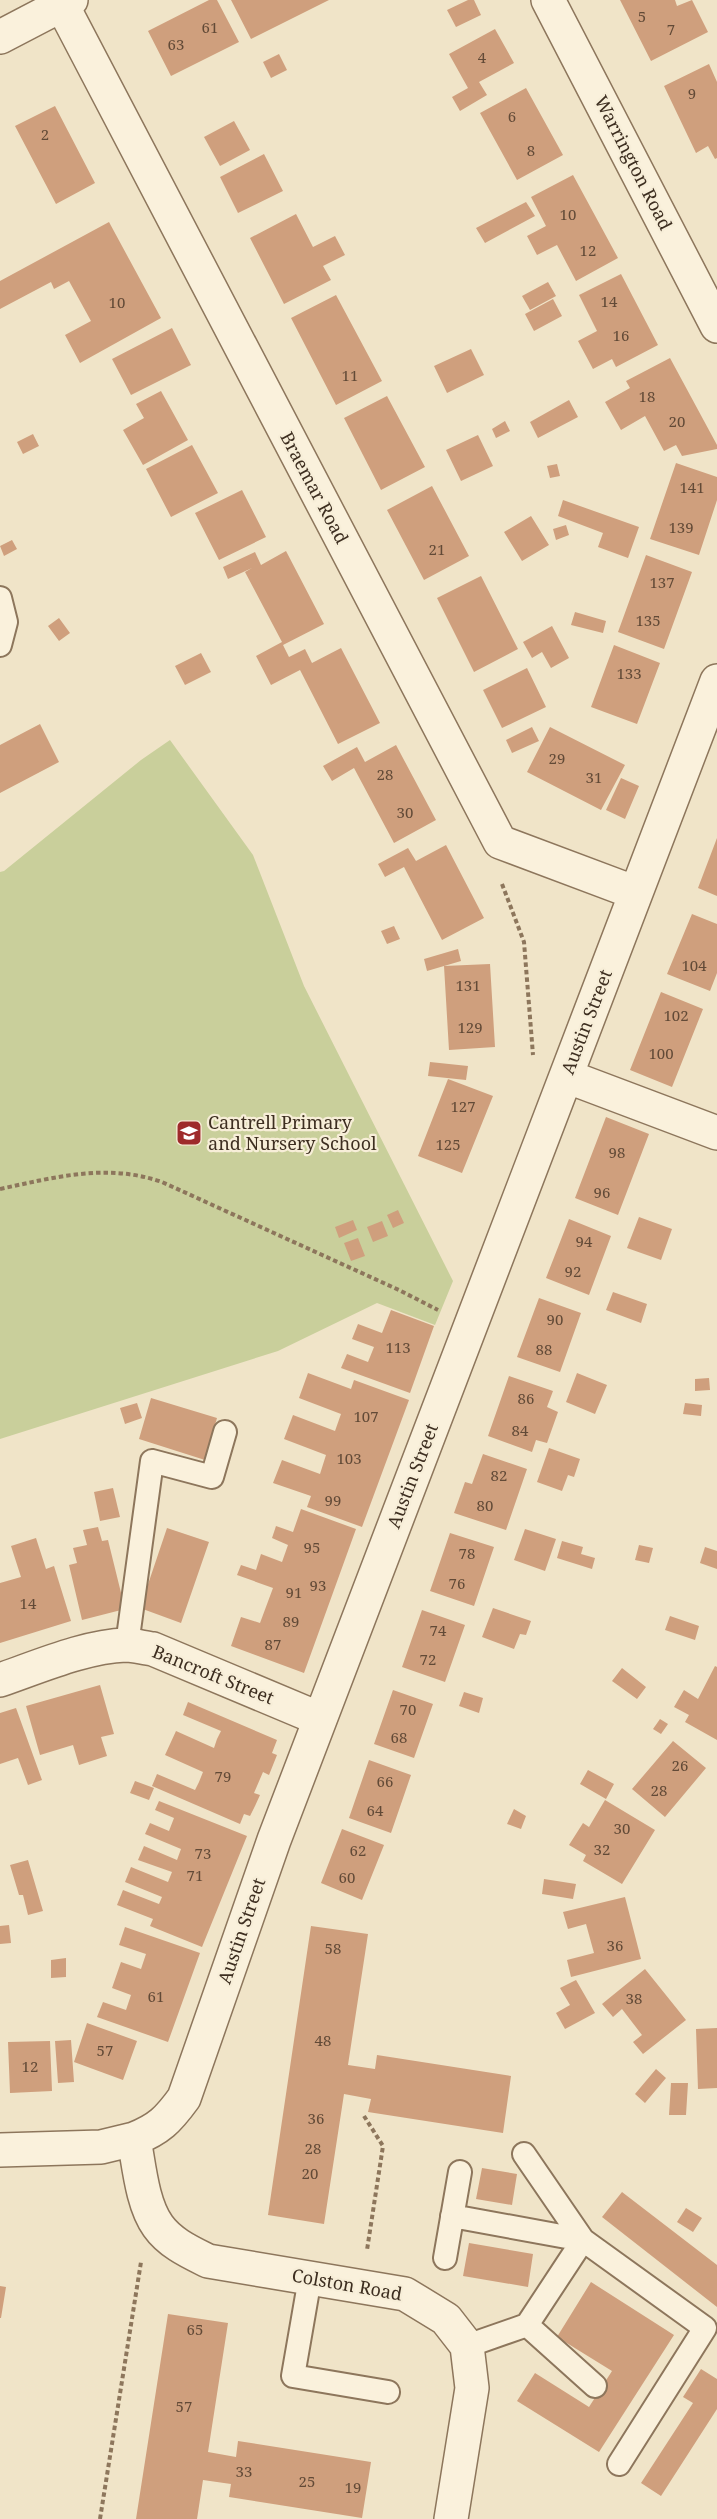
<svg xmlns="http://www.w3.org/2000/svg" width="717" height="2519" font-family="'Noto Serif',serif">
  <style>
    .green { fill: #c9cf9b }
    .building { fill: #cf9f7d }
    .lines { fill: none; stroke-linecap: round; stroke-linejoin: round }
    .service-casing { stroke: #8d765c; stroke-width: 26 }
    .minor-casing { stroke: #8d765c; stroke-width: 36 }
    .path { stroke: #8d765c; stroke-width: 4; stroke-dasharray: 4.5 3; stroke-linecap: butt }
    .service { stroke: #faf1dc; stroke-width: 22 }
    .minor { stroke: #faf1dc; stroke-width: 33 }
    .labels { text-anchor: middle; stroke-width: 4.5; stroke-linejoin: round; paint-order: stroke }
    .number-label { font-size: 15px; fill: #624a37 }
    .street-label { font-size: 18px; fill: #3d2e20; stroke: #f7eed8 }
    .poi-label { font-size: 18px; fill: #3d2e20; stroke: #f7eed8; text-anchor: start }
  </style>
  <rect width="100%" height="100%" fill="#f0e4c8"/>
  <path class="green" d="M170,740L253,855L304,986L453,1281L435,1325L377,1303L278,1351L0,1439V872L4,871L141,760Z"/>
  <path class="building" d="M209,0H217L239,42L171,76L148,31Z
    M231,0H329L251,39Z
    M468,0H474L481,15L456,27L447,10Z
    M620,0H675L677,6L692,0L708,32L651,61Z
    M495,29L514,63L479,82L487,95L460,111L452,97L468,88L449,54Z
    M279,54L287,70L271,78L263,62Z
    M709,64L717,82V158L715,159L708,146L696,153L664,86Z
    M526,88L563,155L517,180L480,113Z
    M55,106L95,183L56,204L15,126Z
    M234,121L250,150L220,166L204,137Z
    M264,154L283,191L238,213L220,177Z
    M573,175L618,258L576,281L557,245L537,255L527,236L546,226L531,197Z
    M526,202L535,216L485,243L476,228Z
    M296,214L313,247L335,236L345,255L323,266L331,280L284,304L250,238Z
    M109,222L161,318L80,363L65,335L91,321L69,281L54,289L51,282L0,309V281Z
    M621,274L658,345L616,367L612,359L593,369L578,341L597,331L579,295Z
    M548,282L556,296L530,310L522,296Z
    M336,295L382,381L336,405L291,318Z
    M553,299L562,316L534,331L525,314Z
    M172,328L191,365L131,395L112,359Z
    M471,349L484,375L447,393L434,366Z
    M670,358L717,445V449L682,456L676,445L664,451L645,416L621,430L605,402L630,388L626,381Z
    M161,391L188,440L143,465L123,430L144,418L136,404Z
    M387,396L425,467L381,490L344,418Z
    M569,400L578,417L538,438L530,422Z
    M505,421L510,431L496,438L492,429Z
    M33,434L39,446L23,454L17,442Z
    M478,435L493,466L461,481L446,450Z
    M192,445L218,493L171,517L146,469Z
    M676,463L717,477V500L699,555L650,539Z
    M557,464L560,476L550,478L547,466Z
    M432,486L469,556L424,580L387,510Z
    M242,490L266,537L219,560L195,513Z
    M563,500L639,527L628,558L598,547L603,533L558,516Z
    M531,516L549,545L522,561L504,532Z
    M566,525L569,535L556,540L553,529Z
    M12,540L17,549L4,556L0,546Z
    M286,551L324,624L283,645L289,657L305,649L312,663L341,648L380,723L338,744L300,670L271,685L256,656L282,642L245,572L252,568L228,579L223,567L255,552L261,565Z
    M646,555L692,572L664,649L618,632Z
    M481,576L518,649L474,672L437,598Z
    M575,612L606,621L603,633L571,625Z
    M59,618L70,633L59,641L48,626Z
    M552,626L569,658L551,668L542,652L532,658L523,642Z
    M614,645L660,663L637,724L591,707Z
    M201,653L211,672L185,685L175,666Z
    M527,668L546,707L502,728L483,690Z
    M40,724L59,762L0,793V745Z
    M532,727L539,741L512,753L506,740Z
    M550,727L625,765L601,810L527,772Z
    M396,745L436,820L394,843L354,768L332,781L323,766L357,747L365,762Z
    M621,778L639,786L625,819L606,810Z
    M717,838V896L698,888Z
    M446,845L484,918L442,940L404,867L385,877L378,864L408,848L416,861Z
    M692,914L717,924V973L710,991L667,974Z
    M394,926L400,939L387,944L381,931Z
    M458,949L461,961L444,966L490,964L495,1047L449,1050L444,966L427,971L424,959Z
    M661,992L703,1009L672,1087L630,1070Z
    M430,1062L468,1066L466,1080L428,1076Z
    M448,1079L493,1096L462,1173L418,1156Z
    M606,1117L649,1134L618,1215L575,1198Z
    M398,1210L404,1223L393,1228L387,1215Z
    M639,1217L672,1229L661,1260L627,1248Z
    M569,1219L611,1236L589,1295L546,1278Z
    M353,1220L357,1230L339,1238L335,1227Z
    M382,1221L388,1236L373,1242L367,1227Z
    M358,1238L365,1256L351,1261L344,1243Z
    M613,1292L647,1304L641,1323L606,1310Z
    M539,1298L581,1313L560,1372L517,1357Z
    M391,1310L434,1326L410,1393L341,1368L347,1354L368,1362L374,1347L352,1339L358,1324L382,1333Z
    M308,1373L351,1389L354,1380L409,1400L362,1527L307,1507L311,1496L273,1483L282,1460L320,1474L326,1455L284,1439L293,1415L335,1431L341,1414L299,1398Z
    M577,1373L607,1385L595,1414L566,1402Z
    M509,1376L553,1391L547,1407L558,1412L547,1443L536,1440L532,1452L488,1436Z
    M709,1378L710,1390L695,1391V1379Z
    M151,1398L217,1418L205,1460L139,1439Z
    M137,1403L142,1418L125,1424L120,1408Z
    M685,1403L702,1405L701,1416L683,1414Z
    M549,1448L580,1459L574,1477L568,1475L562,1491L537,1482Z
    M483,1454L527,1469L506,1530L454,1513L465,1482L472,1484Z
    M113,1488L120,1517L100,1521L94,1492Z
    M301,1509L356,1529L304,1673L231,1646L241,1617L260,1623L273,1588L237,1575L241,1565L256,1570L261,1554L282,1562L288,1545L272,1538L276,1526L293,1532Z
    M98,1527L102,1541L108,1540L125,1609L82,1620L69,1565L77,1563L73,1548L87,1545L83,1530Z
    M167,1528L209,1542L181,1623L140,1608Z
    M525,1529L556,1539L545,1571L514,1560Z
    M450,1533L494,1547L474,1606L430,1591Z
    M36,1538L46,1569L54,1566L71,1621L0,1643V1583L21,1577L11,1546Z
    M562,1541L583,1547L581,1554L595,1558L592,1569L557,1558Z
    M639,1545L653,1548L649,1563L635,1560Z
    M705,1547L717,1551V1569L700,1563Z
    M493,1608L531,1621L526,1635L520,1634L514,1649L482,1637Z
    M422,1610L465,1625L445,1682L402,1667Z
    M670,1616L699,1626L695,1640L665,1630Z
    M715,1666L717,1667V1740L685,1722L689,1715L674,1707L684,1690L698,1699Z
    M622,1668L646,1687L637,1699L612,1681Z
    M100,1685L114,1734L101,1737L107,1756L79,1765L73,1745L40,1755L26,1706Z
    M393,1690L433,1704L414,1758L374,1744Z
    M464,1692L483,1698L479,1713L459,1706Z
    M188,1702L277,1740L272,1753L277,1755L269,1775L263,1772L254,1793L260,1795L255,1806L250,1816L244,1814L240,1824L152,1786L157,1774L195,1790L199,1782L203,1772L165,1755L176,1731L214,1748L217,1739L221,1731L183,1715Z
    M16,1708L42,1780L28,1785L18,1758L0,1764V1713Z
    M660,1719L668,1724L661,1734L653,1729Z
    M673,1741L706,1768L665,1817L632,1789Z
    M369,1760L411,1775L391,1833L349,1818Z
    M588,1770L614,1784L606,1799L580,1784Z
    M135,1781L154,1788L149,1800L130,1793Z
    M605,1800L655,1830L622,1884L583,1861L586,1855L569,1845L583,1823L589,1827Z
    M159,1801L247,1836L202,1947L150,1926L153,1919L117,1905L123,1890L159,1904L162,1897L125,1882L131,1867L168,1882L172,1872L138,1860L144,1846L177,1860L181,1849L145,1834L150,1823L169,1831L174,1818L155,1810Z
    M514,1809L526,1816L521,1829L507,1824Z
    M342,1829L384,1845L362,1900L321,1883Z
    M28,1860L43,1911L28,1915L23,1895H19L10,1865Z
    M544,1879L576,1884L573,1899L542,1894Z
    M625,1897L641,1959L571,1977L567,1960L594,1953L586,1924L568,1929L563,1912Z
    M9,1925L11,1943L0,1944V1926Z
    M311,1926L368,1934L348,2065L375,2069L377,2055L511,2076L503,2133L368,2112L371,2099L344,2094L324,2224L268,2215Z
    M125,1927L200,1953L168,2042L97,2017L103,2002L126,2010L131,1995L112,1988L121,1962L141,1969L146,1954L119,1945Z
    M66,1958V1977L51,1978V1960Z
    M645,1969L686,2020L643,2054L633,2042L642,2035L622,2009L613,2017L602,2004Z
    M576,1980L595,2013L565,2029L556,2013L570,2005L560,1988Z
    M87,2023L137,2041L123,2080L74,2062Z
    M717,2028V2088L698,2089L696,2029Z
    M71,2040L74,2082L58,2083L55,2041Z
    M50,2041L52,2091L10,2093L8,2042Z
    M656,2069L666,2078L645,2103L635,2094Z
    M671,2083H688L686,2115H669Z
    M482,2168L517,2174L512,2205L476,2199Z
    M622,2192L717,2265V2307L602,2217Z
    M686,2208L702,2218L693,2232L677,2222Z
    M469,2243L533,2254L528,2287L463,2276Z
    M591,2282L674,2335L599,2452L517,2401L535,2373L589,2407L612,2371L557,2337Z
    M0,2286L6,2287L1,2318H0Z
    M168,2314L228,2323L208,2452L236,2457L238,2441L371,2462L362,2518L229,2497L231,2484L203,2480L197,2519H136Z
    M701,2369L717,2379V2409L661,2496L641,2483L693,2403L683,2397Z"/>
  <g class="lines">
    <g class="service-casing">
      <path id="service" d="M0,598L6,622L0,645
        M127,1645L152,1461L212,1477L225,1432
        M524,2154L583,2240L705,2328L619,2464
        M452,2216L583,2240
        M445,2258L460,2172
        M310,2278L293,2376L388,2392
        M527,2325L583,2240
        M467,2346L527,2325L595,2386"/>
    </g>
    <g class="minor-casing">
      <path id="minor" d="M548,0L717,326
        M62,5L500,842L636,893
        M0,37L71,0
        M566,1076L717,1133
        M0,1680C38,1667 86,1646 126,1645C134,1645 144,1648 153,1649L320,1719
        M0,2150L101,2147L134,2139
        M451,2519L472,2388L467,2346L446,2319L405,2294L208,2261C190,2252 170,2243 158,2226C142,2204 139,2165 134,2139C159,2129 168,2120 184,2098L274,1840L717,681"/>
    </g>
    <path class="path" d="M502,884L524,942L533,1055
      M0,1189C56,1177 107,1163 162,1182L399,1290L438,1310
      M364,2116L383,2146L367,2250
      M100,2519L141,2262"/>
    <use href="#service" class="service"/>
    <use href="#minor" class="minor"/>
  </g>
  <defs>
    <g id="school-square" transform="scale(1.35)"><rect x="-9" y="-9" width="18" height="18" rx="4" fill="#9e2a2b" stroke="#f7eed8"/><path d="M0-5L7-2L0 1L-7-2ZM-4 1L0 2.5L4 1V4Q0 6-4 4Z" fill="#fff"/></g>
  </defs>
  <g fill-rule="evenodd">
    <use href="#school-square" x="189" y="1133"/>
  </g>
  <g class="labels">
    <g class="number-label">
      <text x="642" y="22">5</text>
      <text x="210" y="33">61</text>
      <text x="671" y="35">7</text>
      <text x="176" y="50">63</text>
      <text x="482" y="63">4</text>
      <text x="692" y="99">9</text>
      <text x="512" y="122">6</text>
      <text x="45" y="140">2</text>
      <text x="531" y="156">8</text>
      <text x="568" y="220">10</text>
      <text x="588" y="256">12</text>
      <text x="609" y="307">14</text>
      <text x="117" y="308">10</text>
      <text x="621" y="341">16</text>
      <text x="350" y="381">11</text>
      <text x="647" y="402">18</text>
      <text x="677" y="427">20</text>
      <text x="692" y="493">141</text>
      <text x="681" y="533">139</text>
      <text x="437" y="555">21</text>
      <text x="662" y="588">137</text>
      <text x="648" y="626">135</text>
      <text x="629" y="679">133</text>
      <text x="557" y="764">29</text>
      <text x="385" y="780">28</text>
      <text x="594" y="783">31</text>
      <text x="405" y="818">30</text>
      <text x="694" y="971">104</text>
      <text x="468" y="991">131</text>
      <text x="676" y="1021">102</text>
      <text x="470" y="1033">129</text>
      <text x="661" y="1059">100</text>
      <text x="463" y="1112">127</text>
      <text x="448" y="1150">125</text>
      <text x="617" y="1158">98</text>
      <text x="602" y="1198">96</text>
      <text x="584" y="1247">94</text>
      <text x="573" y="1277">92</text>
      <text x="555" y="1325">90</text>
      <text x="398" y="1353">113</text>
      <text x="544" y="1355">88</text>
      <text x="526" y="1404">86</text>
      <text x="366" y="1422">107</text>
      <text x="520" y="1436">84</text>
      <text x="349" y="1464">103</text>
      <text x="499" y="1481">82</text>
      <text x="333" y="1506">99</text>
      <text x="485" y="1511">80</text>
      <text x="312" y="1553">95</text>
      <text x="467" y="1559">78</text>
      <text x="457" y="1589">76</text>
      <text x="318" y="1591">93</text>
      <text x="294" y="1598">91</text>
      <text x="28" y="1609">14</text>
      <text x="291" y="1627">89</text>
      <text x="438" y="1636">74</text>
      <text x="273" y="1650">87</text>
      <text x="428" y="1665">72</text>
      <text x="408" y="1715">70</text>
      <text x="399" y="1743">68</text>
      <text x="680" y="1771">26</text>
      <text x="223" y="1782">79</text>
      <text x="385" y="1787">66</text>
      <text x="659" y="1796">28</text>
      <text x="375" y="1816">64</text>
      <text x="622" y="1834">30</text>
      <text x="602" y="1855">32</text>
      <text x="358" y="1856">62</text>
      <text x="203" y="1859">73</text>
      <text x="195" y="1881">71</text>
      <text x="347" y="1883">60</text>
      <text x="615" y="1951">36</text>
      <text x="333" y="1954">58</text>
      <text x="156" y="2002">61</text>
      <text x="634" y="2004">38</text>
      <text x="323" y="2046">48</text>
      <text x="105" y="2056">57</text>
      <text x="30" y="2072">12</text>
      <text x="316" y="2124">36</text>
      <text x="313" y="2154">28</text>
      <text x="310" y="2179">20</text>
      <text x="195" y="2335">65</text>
      <text x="184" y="2412">57</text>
      <text x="244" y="2477">33</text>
      <text x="307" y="2487">25</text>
      <text x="353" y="2493">19</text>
    </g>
    <g class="street-label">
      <text transform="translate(633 163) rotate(63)" y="6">Warrington Road</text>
      <text transform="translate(314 488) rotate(62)" y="6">Braemar Road</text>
      <text transform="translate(587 1022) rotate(-69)" y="6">Austin Street</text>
      <text transform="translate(413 1476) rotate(-69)" y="6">Austin Street</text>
      <text transform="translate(213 1675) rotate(22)" y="6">Bancroft Street</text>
      <text transform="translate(242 1931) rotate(-71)" y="6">Austin Street</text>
      <text transform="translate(347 2285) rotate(10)" y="6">Colston Road</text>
    </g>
    <g class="poi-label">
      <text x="208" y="1129">Cantrell Primary<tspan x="208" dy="21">and Nursery School</tspan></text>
    </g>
  </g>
</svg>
